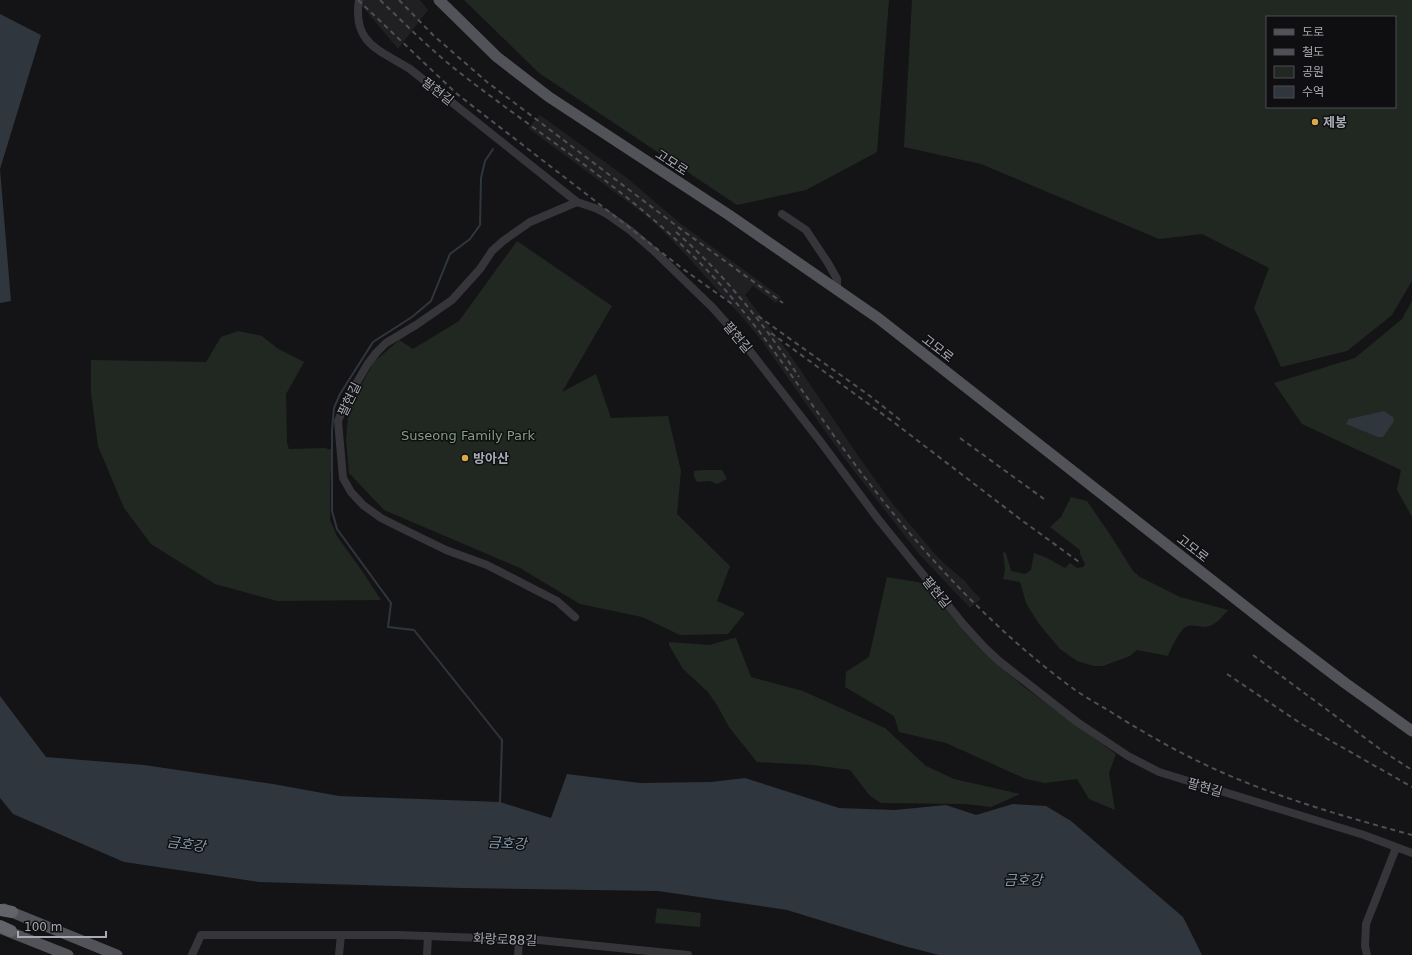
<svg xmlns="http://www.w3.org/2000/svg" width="1412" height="955" font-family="'DejaVu Sans','Noto Sans KR',sans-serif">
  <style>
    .built { fill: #202022 }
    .green { fill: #212822; fill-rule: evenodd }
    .water { fill: #2f363d }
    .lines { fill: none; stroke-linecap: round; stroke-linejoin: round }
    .stream { stroke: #2f363d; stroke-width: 2 }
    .minor { stroke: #36363a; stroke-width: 8 }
    .major { stroke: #525359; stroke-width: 11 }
    .highway { stroke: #62646a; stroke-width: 12 }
    .rail { stroke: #4f5055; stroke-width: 2; stroke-dasharray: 5 4; stroke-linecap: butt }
    .poi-dot { fill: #dbaa47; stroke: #0f0f11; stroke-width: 1.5 }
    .labels { text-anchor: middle; stroke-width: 3; stroke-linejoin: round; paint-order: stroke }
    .street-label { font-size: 13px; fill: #a8abb4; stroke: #0f0f11 }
    .poi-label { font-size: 13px; font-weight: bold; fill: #a8abb4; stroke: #0f0f11; text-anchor: start }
    .park-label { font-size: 13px; fill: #819d83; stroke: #0f0f11 }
    .water-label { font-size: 14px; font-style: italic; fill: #8298ab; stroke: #0f0f11 }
  </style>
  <rect width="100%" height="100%" fill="#141416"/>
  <path class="built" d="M357,0H420L428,10L398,49Z
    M540,115L627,178L681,224L781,297L776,303L753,286L745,295L789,353L859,457L892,503L934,553L946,565L965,581L971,589L981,599L970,608L919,554L844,458L762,341L742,317L685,254L661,229L644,214L528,128Z"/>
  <path class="green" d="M464,0H889L877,152L806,190L737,205L539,73Z
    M912,0H1412V281L1392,315L1347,351L1281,367L1254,308L1269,268L1202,234L1159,239L981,164L904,147ZM1267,17H1395V107H1267Z
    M517,241L612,306L562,392L596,374L611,418L668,416L681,471L677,514L730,566L717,601L745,613L728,634L680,635L642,617L580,604L520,568L384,510L349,473L346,439L349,407L374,362L399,340L413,349L459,321Z
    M1412,301V517L1397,490L1401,470L1302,424L1274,383L1355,358L1402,319Z
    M238,331L262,336L277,348L304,362L286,394L287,443L289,449L325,448L332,450L330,485V520L337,536L362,571L381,600L277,601L215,584L151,544L124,508L98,446L91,393V360L206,362L221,337Z
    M703,470H722L727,479L717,484L710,481L697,482L694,476V471Z
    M1071,497L1087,501L1111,536L1133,571L1140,577L1180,597L1228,610C1222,617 1216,625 1206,627C1199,627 1190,623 1184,628C1178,634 1171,648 1168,656L1137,650L1130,656L1103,666H1094L1077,661L1060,649L1039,624L1026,603L1020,582L1003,579L1005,570L1003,552L1006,553L1011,571L1025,574L1031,570L1034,553L1047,558L1065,568L1070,563L1077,568L1083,567L1085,564L1080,554V550L1050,527L1061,517Z
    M887,577L923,583L980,649L1024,687L1116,754L1109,773L1115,810L1089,799L1077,779L1045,783L1026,779L946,743L899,732L894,716L845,687L846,672L869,657Z
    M736,638L751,677L803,691L885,728L926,766L954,779L1020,794L991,807L965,804L881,803L870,796L850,770L813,765L757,762L729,727L717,705L708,692L683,669L669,645V642L710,645L730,639Z
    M657,908L701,913L700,927L655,923Z"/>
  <path class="water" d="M0,14L41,35L0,169L11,301L0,303Z
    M1384,411L1393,417L1394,421L1383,437H1378L1346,424L1349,419Z
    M0,696L46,757L144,765L273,784L339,796L500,802L551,818L567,774L640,783L711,782L745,778L839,808L895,810L946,805L976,815L1013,804L1046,806L1071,821L1183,917L1202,955H939L904,946L787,910L658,891L463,888L259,882L124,862L13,814L0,798Z"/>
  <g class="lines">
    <path class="stream" d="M493,149L485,161L481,178L480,225L470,239L450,254L431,301L412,317L373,342L340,394L334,408L332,430V511L337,529L391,603L388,627L414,630L502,740L500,803"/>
    <path class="minor" d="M359,0C352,44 380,50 410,69L577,202L595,208L607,214L631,231L654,251L713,308L743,342L820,441L878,519L964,625L984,647L999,661L1077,722L1128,756L1159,772L1364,835L1412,853
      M782,214L806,230L828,263L837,279V291
      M575,617L557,601L487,565L446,550L403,529L381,518L363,505L351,492L343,478L338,421L346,401L367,365L376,353L386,343L416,325L452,300L480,269L492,251L503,241L530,222L577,202
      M192,955L201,935H398L539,940L688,955
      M339,955L341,935
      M427,955L428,936
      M518,955L519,939
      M1367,955L1365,946L1366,924L1396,848"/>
    <path class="major" d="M439,0L497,57L549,97L729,215L878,318L1270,626L1345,683L1412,731
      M4,909L117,955
      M2,929L68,955"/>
    <path class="highway" d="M0,910L12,912
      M0,926L11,931"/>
    <path class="rail" d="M358,0L457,94L683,269L732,304
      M380,0C405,24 429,48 455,69C539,135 631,191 705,268C767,332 812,409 866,479C924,555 994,630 1071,687C1083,696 1098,704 1111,712C1155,740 1201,765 1250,784C1303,805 1357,820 1412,835
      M399,0L433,35L487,82L682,230L783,303
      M676,232C724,274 764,324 799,377
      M758,316L870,396L900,420
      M771,333L892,421L1020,519L1079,562
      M960,438L1044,499
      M1253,655L1384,752L1412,770
      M1227,674L1303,725L1412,787"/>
  </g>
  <g class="poi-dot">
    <circle cx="1315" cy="122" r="4"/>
    <circle cx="465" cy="458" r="4"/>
  </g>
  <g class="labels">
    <g class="street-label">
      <text transform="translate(438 91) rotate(38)" y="5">팔현길</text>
      <text transform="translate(672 162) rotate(33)" y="5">고모로</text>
      <text transform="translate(738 337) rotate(50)" y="5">팔현길</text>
      <text transform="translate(938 348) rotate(38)" y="5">고모로</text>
      <text transform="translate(349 399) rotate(-64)" y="5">팔현길</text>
      <text transform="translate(1193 548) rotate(38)" y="5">고모로</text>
      <text transform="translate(937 592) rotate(51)" y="5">팔현길</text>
      <text transform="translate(1205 787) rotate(16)" y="5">팔현길</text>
      <text transform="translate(505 939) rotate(2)" y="5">화랑로88길</text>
    </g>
    <g class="poi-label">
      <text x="1323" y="127">제봉</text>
      <text x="473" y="463">방아산</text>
    </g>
    <g class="park-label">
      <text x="468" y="440">Suseong Family Park</text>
    </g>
    <g class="water-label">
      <text transform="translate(507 843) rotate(3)" y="5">금호강</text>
      <text transform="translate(186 844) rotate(8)" y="5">금호강</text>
      <text x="1023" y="885">금호강</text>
    </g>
  </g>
  <rect x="1266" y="16" width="130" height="92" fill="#0f0f11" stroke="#4c4d52"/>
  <rect x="1274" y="29" width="20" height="6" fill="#525359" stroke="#4c4d52"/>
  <text x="1302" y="36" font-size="12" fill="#a8abb4">도로</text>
  <rect x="1274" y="49" width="20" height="6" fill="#4f5055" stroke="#4c4d52"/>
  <text x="1302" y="56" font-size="12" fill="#a8abb4">철도</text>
  <rect x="1274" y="66" width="20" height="12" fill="#212822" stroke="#4c4d52"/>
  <text x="1302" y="76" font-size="12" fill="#a8abb4">공원</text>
  <rect x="1274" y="86" width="20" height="12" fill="#2f363d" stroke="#4c4d52"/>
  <text x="1302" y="96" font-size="12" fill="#a8abb4">수역</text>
  <path d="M18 931v6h88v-6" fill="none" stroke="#a8abb4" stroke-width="2"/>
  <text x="24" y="931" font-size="12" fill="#a8abb4" stroke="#0f0f11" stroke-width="3" paint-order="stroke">100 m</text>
</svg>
